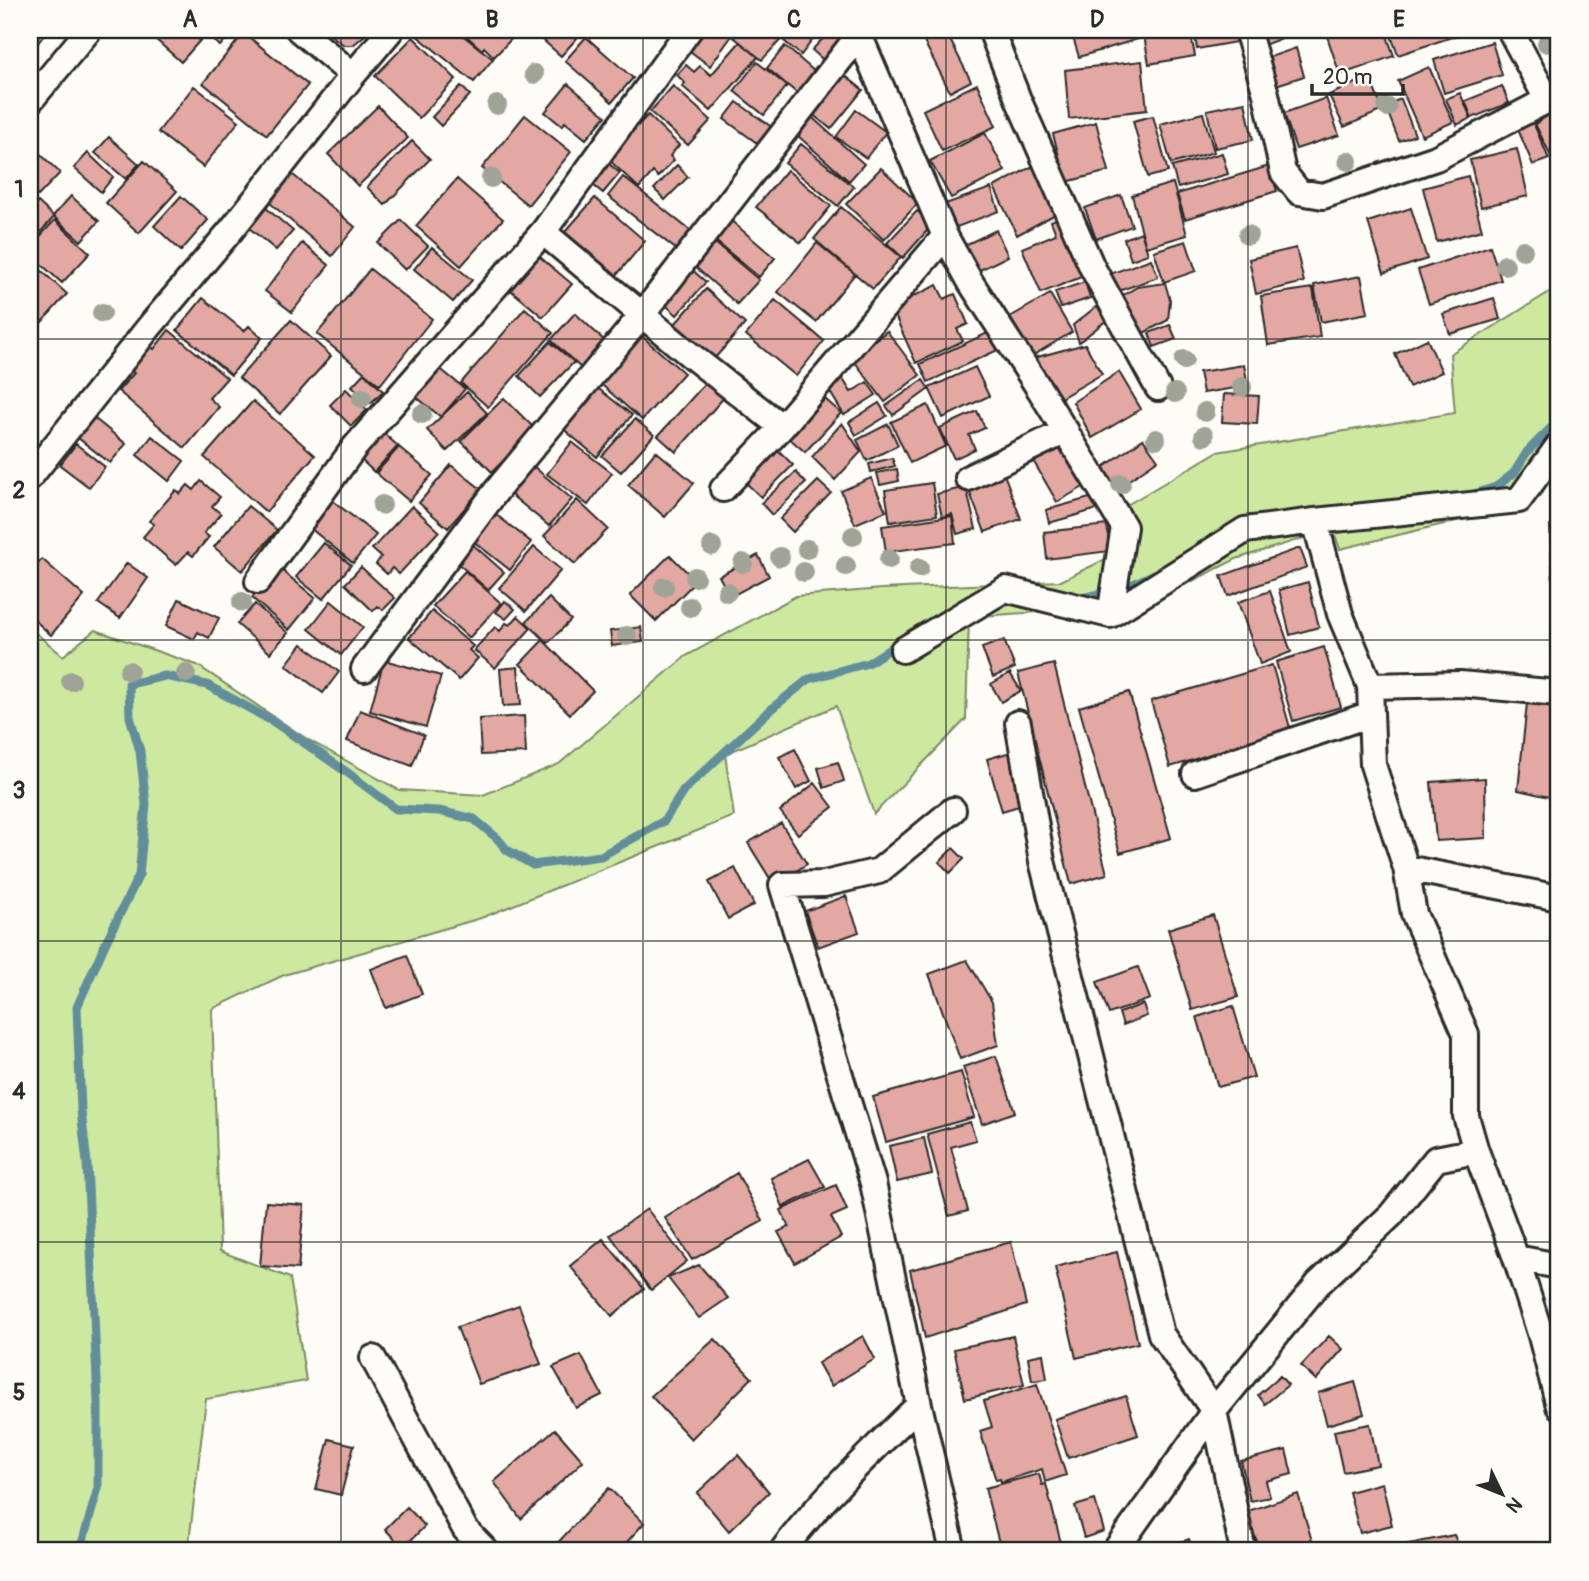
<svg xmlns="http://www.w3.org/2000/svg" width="1589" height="1581" font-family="Pangolin,sans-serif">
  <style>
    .green { fill: #cde9a0; stroke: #7c8a66; stroke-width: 2 }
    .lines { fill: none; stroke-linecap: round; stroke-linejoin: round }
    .stream { stroke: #628e9c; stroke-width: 9 }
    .building { fill: #e2a8a1; stroke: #2b2b2b; stroke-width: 2 }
    .street-casing { stroke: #2b2b2b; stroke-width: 30 }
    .street { stroke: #fdfcf7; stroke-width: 24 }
    .tree { fill: #a0a397 }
    .grid { fill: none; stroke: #2b2b2b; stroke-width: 2; stroke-opacity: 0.55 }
    .neatline { fill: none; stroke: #2b2b2b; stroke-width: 2.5 }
    .grid-label { font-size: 23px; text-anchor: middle; font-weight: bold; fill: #2b2b2b }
  </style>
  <rect width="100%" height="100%" fill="#fdfcf7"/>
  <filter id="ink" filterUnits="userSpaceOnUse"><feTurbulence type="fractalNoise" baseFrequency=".0143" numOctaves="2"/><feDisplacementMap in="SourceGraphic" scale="14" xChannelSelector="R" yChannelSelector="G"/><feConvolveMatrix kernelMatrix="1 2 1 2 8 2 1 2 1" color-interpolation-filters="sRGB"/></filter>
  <g filter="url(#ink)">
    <path class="green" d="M1559,286V447L1510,508L1340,549L1333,529L1236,559L1147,604L969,617L966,719L874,814L836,706L725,754L734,816L481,918L284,975L212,1009L220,1251L290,1278L306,1381L206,1399L188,1551H30V628L63,656L95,630L197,665L307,739L399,790L483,795L559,764L686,656L796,596L882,589L1061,581L1118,553L1125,506L1217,452L1455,413L1450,354Z"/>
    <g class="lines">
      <path class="stream" d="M1471,495L1496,487L1514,473L1527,452L1559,420
        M1078,599L1125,588L1154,574
        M80,1551L98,1488V1403L87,1163L81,1111L77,1007L105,944L139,875L146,804L140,751L130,717L129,684L165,676L207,685L274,722L348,773L396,809L439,811L474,819L497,838L507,850L533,865L601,856L664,821L684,790L771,709L809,679L868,663L899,643"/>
    </g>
    <path class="building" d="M30,30H48L30,53Z
      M145,30H195L203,37L181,62Z
      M201,30H234L220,46Z
      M324,30H371L353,45H344Z
      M410,30H456L493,59L474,82Z
      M460,30H513L517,33L494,57L484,47L482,50Z
      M540,30H567L577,38L561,56L536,34Z
      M706,30H721L731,37L710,66L690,51Z
      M725,30H787L789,31L762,60Z
      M792,30H820L801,55L784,41Z
      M831,30H834L849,44L829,65L812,50Z
      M918,30H945L971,81L950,92Z
      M1075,30H1138L1141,38L1079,57L1071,31Z
      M1143,30H1190L1195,56L1149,64Z
      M1194,30H1234L1236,42L1197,49Z
      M1258,30H1288L1290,35L1264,45Z
      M1325,30H1385L1394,56L1340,75Z
      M1389,30H1473L1398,55Z
      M244,33L308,85L267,135L203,83Z
      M413,37L456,79L419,118L375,76Z
      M586,37L633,78L612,102L565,61Z
      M740,42L758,57L711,111L682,86L685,83L677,75L686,65L694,72L700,66L711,75Z
      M1492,42L1502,75L1444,93L1434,60Z
      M785,46L822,78L804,99L767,68Z
      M1296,48L1304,76L1273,86L1264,59Z
      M1142,61L1147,110L1069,119L1065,70Z
      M757,62L787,86L764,115L734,91Z
      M1429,67L1453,122L1422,136L1398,81Z
      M837,69L863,90L831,129L806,109Z
      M1369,77L1383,110L1344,127L1329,95Z
      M568,84L606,116L586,139L565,122L562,126L545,112Z
      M977,84L996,126L942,151L923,110Z
      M194,86L239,121L203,167L158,132Z
      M461,86L470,95L441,126L432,117Z
      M673,86L711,120L688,145L650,112Z
      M1502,86L1509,103L1472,118L1465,101Z
      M1460,93L1471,118L1457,125L1446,99Z
      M1326,98L1339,135L1296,149L1284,113Z
      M1401,99L1415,135L1399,141L1385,105Z
      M1559,99V154L1552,158L1535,124L1555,111L1553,104Z
      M737,102L777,131L764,148L724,119Z
      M1245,102L1253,140L1215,148L1207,110Z
      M378,106L408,138L358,186L328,154Z
      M856,110L886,132L866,158L836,137Z
      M805,111L864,164L849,181L789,128Z
      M1203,113L1214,152L1171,164L1160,124Z
      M1529,113L1549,159L1533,165L1514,120Z
      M525,115L571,152L528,205L482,168Z
      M648,115L679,145L670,156L674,160L658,177L653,172L639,188L607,158Z
      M1153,116L1168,172L1148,177L1133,121Z
      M1096,122L1109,171L1066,182L1053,134Z
      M985,133L1005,171L951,198L930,161Z
      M109,137L139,164L126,179L95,153Z
      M412,141L430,159L385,205L367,187Z
      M30,144L60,173L38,196L30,189Z
      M801,144L854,187L838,206L785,163Z
      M1517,149L1528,196L1481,207L1470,160Z
      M88,153L113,177L101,192L74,168Z
      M1222,153L1228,174L1178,188L1172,167Z
      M604,160L620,173L603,193L588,181Z
      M144,161L177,191L139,233L106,203Z
      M677,165L688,177L665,200L654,189Z
      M1033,166L1059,212L1017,235L994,187Z
      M1269,166L1277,191L1185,219L1177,194Z
      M881,168L918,203L884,240L846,204Z
      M286,169L355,227L332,256L263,197Z
      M787,170L831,206L801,243L756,207Z
      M1468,176L1482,230L1437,242L1423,188Z
      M623,177L692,232L677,250L608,196Z
      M457,179L503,219L461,266L416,226Z
      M1173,183L1187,235L1146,247L1132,195Z
      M991,188L999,211L954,228L945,204Z
      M1121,195L1132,226L1096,239L1085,208Z
      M71,196L99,221L81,241L53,216Z
      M181,196L208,220L181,251L154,226Z
      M595,198L645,241L616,276L565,232Z
      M38,202L54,217L30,244V212Z
      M265,207L293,231L276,250L248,227Z
      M841,207L901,257L873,289L814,239Z
      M1411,208L1427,259L1384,273L1368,222Z
      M917,211L933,224L903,258L887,243Z
      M1065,215L1089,274L1041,293L1022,248L1056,234L1051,221Z
      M729,219L775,258L759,277L713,239Z
      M55,220L90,253L62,283L30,254V247Z
      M401,220L428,246L405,270L378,243Z
      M996,230L1008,256L978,271L965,245Z
      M1141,232L1148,254L1131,260L1124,239Z
      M1186,241L1196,271L1164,282L1154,251Z
      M714,242L759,280L737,304L693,265Z
      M302,243L329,265L292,312L265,291Z
      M817,243L855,274L816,322L778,292Z
      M1490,246L1501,280L1429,304L1418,270Z
      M432,247L472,280L453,302L414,269Z
      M1296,248L1304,282L1256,294L1249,259Z
      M534,252L572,284L543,317L506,286Z
      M1151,259L1158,277L1113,293L1107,275Z
      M30,260L67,294L33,332L30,329Z
      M690,268L706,282L677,315L661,301Z
      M370,269L432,319L380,385L317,334Z
      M1361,276L1368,313L1321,322L1314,285Z
      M1085,282L1090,298L1061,308L1055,292Z
      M1165,283L1170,300L1168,320L1140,335L1120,297L1137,287Z
      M937,285L944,299L955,294L968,324L957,329L963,341L916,363L891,307Z
      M1313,288L1320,337L1268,345L1261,296Z
      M706,289L745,324L714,359L675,324Z
      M1050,294L1072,332L1032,356L1010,317Z
      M203,298L244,331L249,326L262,338L231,375L177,330Z
      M1494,298L1500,319L1450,334L1443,314Z
      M775,300L824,341L796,376L746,335Z
      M1097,306L1108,319L1079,342L1073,325Z
      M525,308L553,333L488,407L461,383Z
      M575,313L608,344L583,370L551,340Z
      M291,320L331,356L280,414L239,378Z
      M1170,325L1176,339L1154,347L1149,333Z
      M169,330L227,378L209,398L219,407L185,448L118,391L134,373L128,368L148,344L154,349Z
      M887,331L920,375L885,402L852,358Z
      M992,331L1000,349L928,382L920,364Z
      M637,332L684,373L642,420L596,380Z
      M1427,339L1442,372L1409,387L1395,354Z
      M550,342L574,362L540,397L519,376Z
      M1085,344L1102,374L1057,400L1034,358Z
      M1244,365L1248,386L1203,393L1199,372Z
      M438,367L465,389L441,417L414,395Z
      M975,367L989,396L943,418L929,388Z
      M1119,372L1141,409L1092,438L1073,402Z
      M364,373L383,391L371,403L352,386Z
      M839,373L851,392L867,382L876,395L844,415L824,382Z
      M709,379L726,395L676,452L658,436Z
      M923,380L929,389L893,415L886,406Z
      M595,386L632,415L597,457L561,427Z
      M346,389L367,410L351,426L330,405Z
      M467,392L487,413L447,451L427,430Z
      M1224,394L1259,396L1257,424L1222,422Z
      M504,398L535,429L492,472L461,441Z
      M825,399L841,413L805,452L789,438Z
      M253,401L315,455L266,512L204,457Z
      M879,403L887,416L856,435L849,422Z
      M928,405L946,446L910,463L891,422Z
      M977,411L985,428L969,435L975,449L954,459L940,428Z
      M89,414L126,444L110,463L73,434Z
      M635,419L654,435L621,472L602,456Z
      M842,423L861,452L835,480L812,457Z
      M888,424L898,445L867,461L857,440Z
      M380,430L398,446L374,472L357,456Z
      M152,436L184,461L169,481L137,455Z
      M1143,439L1158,460L1116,489L1101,469Z
      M1061,440L1087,485L1057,502L1031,457Z
      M572,442L612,473L588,505L547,474Z
      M76,444L105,467L89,487L60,465Z
      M399,447L432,475L409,501L376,473Z
      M778,450L793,465L761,497L746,483Z
      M656,451L694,483L665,517L628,485Z
      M892,458L895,466L871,472L869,464Z
      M451,465L481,489L448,528L419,503Z
      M533,466L572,499L549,526L510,494Z
      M897,469L899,481L880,485L877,473Z
      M796,472L806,483L772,515L761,503Z
      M1004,474L1021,519L985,532L968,488Z
      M871,478L886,511L855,524L841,491Z
      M201,481L220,497L212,506L221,514L204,533L209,537L193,556L188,552L176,565L143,537L154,524L149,521L176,490L180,494L188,485L194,490Z
      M818,481L831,493L793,532L780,519Z
      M932,483L937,515L890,522L885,490Z
      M966,487L976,529L957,534L952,514L942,517L937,494Z
      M1097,496L1101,508L1049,523L1046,510Z
      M332,500L376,535L353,563L310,528Z
      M577,500L608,529L575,564L544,536Z
      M248,506L277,530L242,571L214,547Z
      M412,506L439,531L399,574L392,568L387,574L376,564L381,557L372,549Z
      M494,513L531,542L510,570L472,540Z
      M952,516L955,543L886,552L882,526Z
      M1107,525L1110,551L1047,559L1044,532Z
      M1559,525V601H1554L1550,526Z
      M470,542L504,572L488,590L454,560Z
      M324,543L351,565L323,599L296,577Z
      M534,547L561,570L526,611L499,588Z
      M1300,548L1307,567L1228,596L1221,576Z
      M670,555L696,581L656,621L630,595Z
      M758,555L769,576L730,597L719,576Z
      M42,559L84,596L51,635L30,616V573Z
      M127,563L148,578L120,618L98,603Z
      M278,567L315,598L289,630L252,598Z
      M361,567L395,598L383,610L378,606L373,611L345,584Z
      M465,571L501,603L469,638L433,606Z
      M1308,582L1319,627L1290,635L1279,590Z
      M1270,591L1291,652L1260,664L1238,602Z
      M549,598L571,620L548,643L526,622Z
      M179,599L219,618L209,638L198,632L194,639L166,626Z
      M331,601L363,627L341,655L309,629Z
      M505,601L515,609L506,619L496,612Z
      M255,604L288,633L270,653L237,624Z
      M432,611L473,646L469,650L478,658L459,680L409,638Z
      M518,616L531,628L495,668L474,650L495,627L500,631L506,623L510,625Z
      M641,627L643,642L612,646L610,631Z
      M543,640L593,691L570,714L520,664Z
      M1004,640L1015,668L993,677L982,648Z
      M302,644L339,672L323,693L286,665Z
      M1324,647L1341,707L1293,721L1276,662Z
      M384,660L441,676L426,727L370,711Z
      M1054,664L1107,874L1071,884L1018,673Z
      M1272,665L1291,731L1170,767L1151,701Z
      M518,667L521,705L503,706L500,669Z
      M1010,673L1021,691L1001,702L991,684Z
      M1129,692L1171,838L1120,853L1079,707Z
      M1527,703L1559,708L1558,799L1518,790Z
      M360,710L424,735L412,766L347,741Z
      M524,716L526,753L481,755L479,719Z
      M795,749L811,781L796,789L779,757Z
      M1011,752L1026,804L1002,811L987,759Z
      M838,762L844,781L824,788L818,768Z
      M1485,778L1486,838L1436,841L1431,782Z
      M815,783L833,807L798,834L780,811Z
      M781,823L807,864L774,885L748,843Z
      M953,848L964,859L950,873L939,862Z
      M735,868L754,905L728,919L709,882Z
      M846,896L859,932L818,947L805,911Z
      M1213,915L1238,997L1192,1010L1168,929Z
      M407,955L422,994L386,1008L371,969Z
      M967,960L992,1002L998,1045L960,1059L929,974Z
      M1138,967L1150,999L1109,1014L1097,982Z
      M1143,1004L1147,1016L1123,1025L1119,1013Z
      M1233,1006L1254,1077L1218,1087L1197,1017Z
      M996,1056L1015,1112L982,1124L963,1067Z
      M961,1072L974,1117L886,1142L873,1097Z
      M970,1122L976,1140L951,1147L968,1211L949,1216L927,1134Z
      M924,1138L932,1174L897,1182L889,1146Z
      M809,1159L825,1187L783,1207L771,1178Z
      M737,1173L763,1221L692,1260L665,1218Z
      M836,1185L847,1210L831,1217L841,1237L795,1263L778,1232L789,1227L781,1210Z
      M266,1202L304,1205L298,1269L260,1266Z
      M647,1209L687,1261L651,1290L610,1235Z
      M603,1239L644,1289L612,1316L570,1266Z
      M1011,1242L1026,1305L925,1338L910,1270Z
      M1117,1252L1138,1343L1076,1358L1055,1267Z
      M699,1265L728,1298L699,1318L668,1278Z
      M519,1305L541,1364L479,1384L457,1327Z
      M863,1336L875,1359L831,1386L818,1363Z
      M1013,1336L1024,1385L965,1399L954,1349Z
      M1329,1336L1343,1349L1316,1380L1301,1366Z
      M715,1339L752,1378L691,1439L651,1396Z
      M1043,1354L1047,1379L1032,1381L1028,1357Z
      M581,1355L602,1395L576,1408L553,1367Z
      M1280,1376L1288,1385L1265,1404L1258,1395Z
      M1355,1382L1364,1414L1327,1425L1318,1393Z
      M1037,1384L1066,1475L1045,1482L1042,1469L1001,1482L1000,1479L996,1480L980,1431L992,1427L984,1401Z
      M1126,1396L1138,1435L1068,1458L1055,1419Z
      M1370,1424L1378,1465L1343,1472L1334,1431Z
      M555,1429L583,1461L521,1519L494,1482Z
      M329,1439L354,1445L341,1495L316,1489Z
      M1286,1450L1292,1474L1266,1481L1270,1497L1250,1501L1241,1461Z
      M738,1455L769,1492L729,1531L697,1493Z
      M1039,1474L1042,1485L1046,1484L1062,1547L1045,1551H1001L985,1488Z
      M1382,1483L1392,1525L1360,1533L1349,1492Z
      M609,1488L644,1523L619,1551H550Z
      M1298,1494L1312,1541L1284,1551H1261L1245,1512Z
      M1095,1500L1104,1531L1084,1538L1075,1506Z
      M407,1507L425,1526L403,1548L385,1529Z
      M1454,1535L1461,1551H1406L1404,1545Z
      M1189,1539L1193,1551H1157Z"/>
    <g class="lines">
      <g class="street-casing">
        <path id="street" d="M299,30L353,75
          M857,30L945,236L971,283L1040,390L1124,527L1110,615
          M991,30L1018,99L1092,267L1158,388
          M1247,30L1266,94L1283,172L1299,192L1323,196L1436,158L1559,94
          M1510,30L1548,101
          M30,101L89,30
          M543,232L689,354L782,427
          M30,477L150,326L232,229L353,75L391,30
          M968,478L1066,431
          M723,489L782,427L945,236
          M1315,521L1340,614L1370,686L1373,765L1406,868L1414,914L1466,1034V1116L1476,1151L1516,1258L1541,1336L1559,1406
          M258,581L354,448L543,232L689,30
          M903,650L1005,589L1110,615L1245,530L1315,521L1519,500L1559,445
          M364,669L497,490L642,315L859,35
          M1370,686L1460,684L1559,693
          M1018,723L1042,861L1161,1334L1214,1411L1243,1551
          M1195,774L1371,714
          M953,810L879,871L824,884L782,885L873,1183L919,1405L953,1551
          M1406,868L1559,898
          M1516,1258L1559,1266
          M373,1358L465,1529L486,1551
          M782,1551C821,1499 872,1451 919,1405
          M1115,1551L1214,1411L1318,1284L1391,1215L1436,1159L1476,1151"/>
      </g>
      <use href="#street" class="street"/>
    </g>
    <g class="tree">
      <circle cx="1547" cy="43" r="10"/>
      <circle cx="534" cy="74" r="10"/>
      <circle cx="497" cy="105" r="10"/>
      <circle cx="1387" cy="107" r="10"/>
      <circle cx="1348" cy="161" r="10"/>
      <circle cx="491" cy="178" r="10"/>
      <circle cx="1248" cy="235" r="10"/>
      <circle cx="1523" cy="250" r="10"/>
      <circle cx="1505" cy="265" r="10"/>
      <circle cx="102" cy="313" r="10"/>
      <circle cx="1184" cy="360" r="10"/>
      <circle cx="1242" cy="387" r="10"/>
      <circle cx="1175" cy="393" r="10"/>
      <circle cx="362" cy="398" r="10"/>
      <circle cx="1205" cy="412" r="10"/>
      <circle cx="422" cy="414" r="10"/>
      <circle cx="1204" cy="436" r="10"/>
      <circle cx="1156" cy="439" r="10"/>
      <circle cx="1121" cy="484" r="10"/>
      <circle cx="382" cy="505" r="10"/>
      <circle cx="853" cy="536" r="10"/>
      <circle cx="712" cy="546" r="10"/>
      <circle cx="807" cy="549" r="10"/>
      <circle cx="780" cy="557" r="10"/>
      <circle cx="889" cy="559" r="10"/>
      <circle cx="743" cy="563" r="10"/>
      <circle cx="846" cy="566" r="10"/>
      <circle cx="919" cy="568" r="10"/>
      <circle cx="804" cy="572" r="10"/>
      <circle cx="695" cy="577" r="10"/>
      <circle cx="664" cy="587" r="10"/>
      <circle cx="727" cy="592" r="10"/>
      <circle cx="242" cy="602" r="10"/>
      <circle cx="690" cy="607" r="10"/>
      <circle cx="627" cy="636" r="10"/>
      <circle cx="129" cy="671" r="10"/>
      <circle cx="186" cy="673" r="10"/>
      <circle cx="71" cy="681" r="10"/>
    </g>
  </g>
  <path class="grid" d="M341,30V1551M643,30V1551M946,30V1551M1248,30V1551M30,339H1559M30,640H1559M30,941H1559M30,1242H1559"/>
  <rect width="1589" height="1581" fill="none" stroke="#fdfcf7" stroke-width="77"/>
  <g transform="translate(1502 1494) rotate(133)" stroke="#fdfcf7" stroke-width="5" paint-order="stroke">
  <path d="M0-5L12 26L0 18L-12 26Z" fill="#2b2b2b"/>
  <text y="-10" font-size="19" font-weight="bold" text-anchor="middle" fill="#2b2b2b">N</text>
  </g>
  <path d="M1312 84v10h91v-10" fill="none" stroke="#2b2b2b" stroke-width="3.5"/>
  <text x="1323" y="84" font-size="21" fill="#2b2b2b" stroke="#fdfcf7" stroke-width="5" paint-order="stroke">20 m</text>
  <rect x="38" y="38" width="1512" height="1504" class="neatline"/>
  <g class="grid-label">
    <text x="190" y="27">A</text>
    <text x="492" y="27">B</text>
    <text x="794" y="27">C</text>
    <text x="1097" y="27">D</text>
    <text x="1399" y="27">E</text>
    <text x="19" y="197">1</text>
    <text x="19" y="498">2</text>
    <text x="19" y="798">3</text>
    <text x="19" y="1099">4</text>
    <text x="19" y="1400">5</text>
  </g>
</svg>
